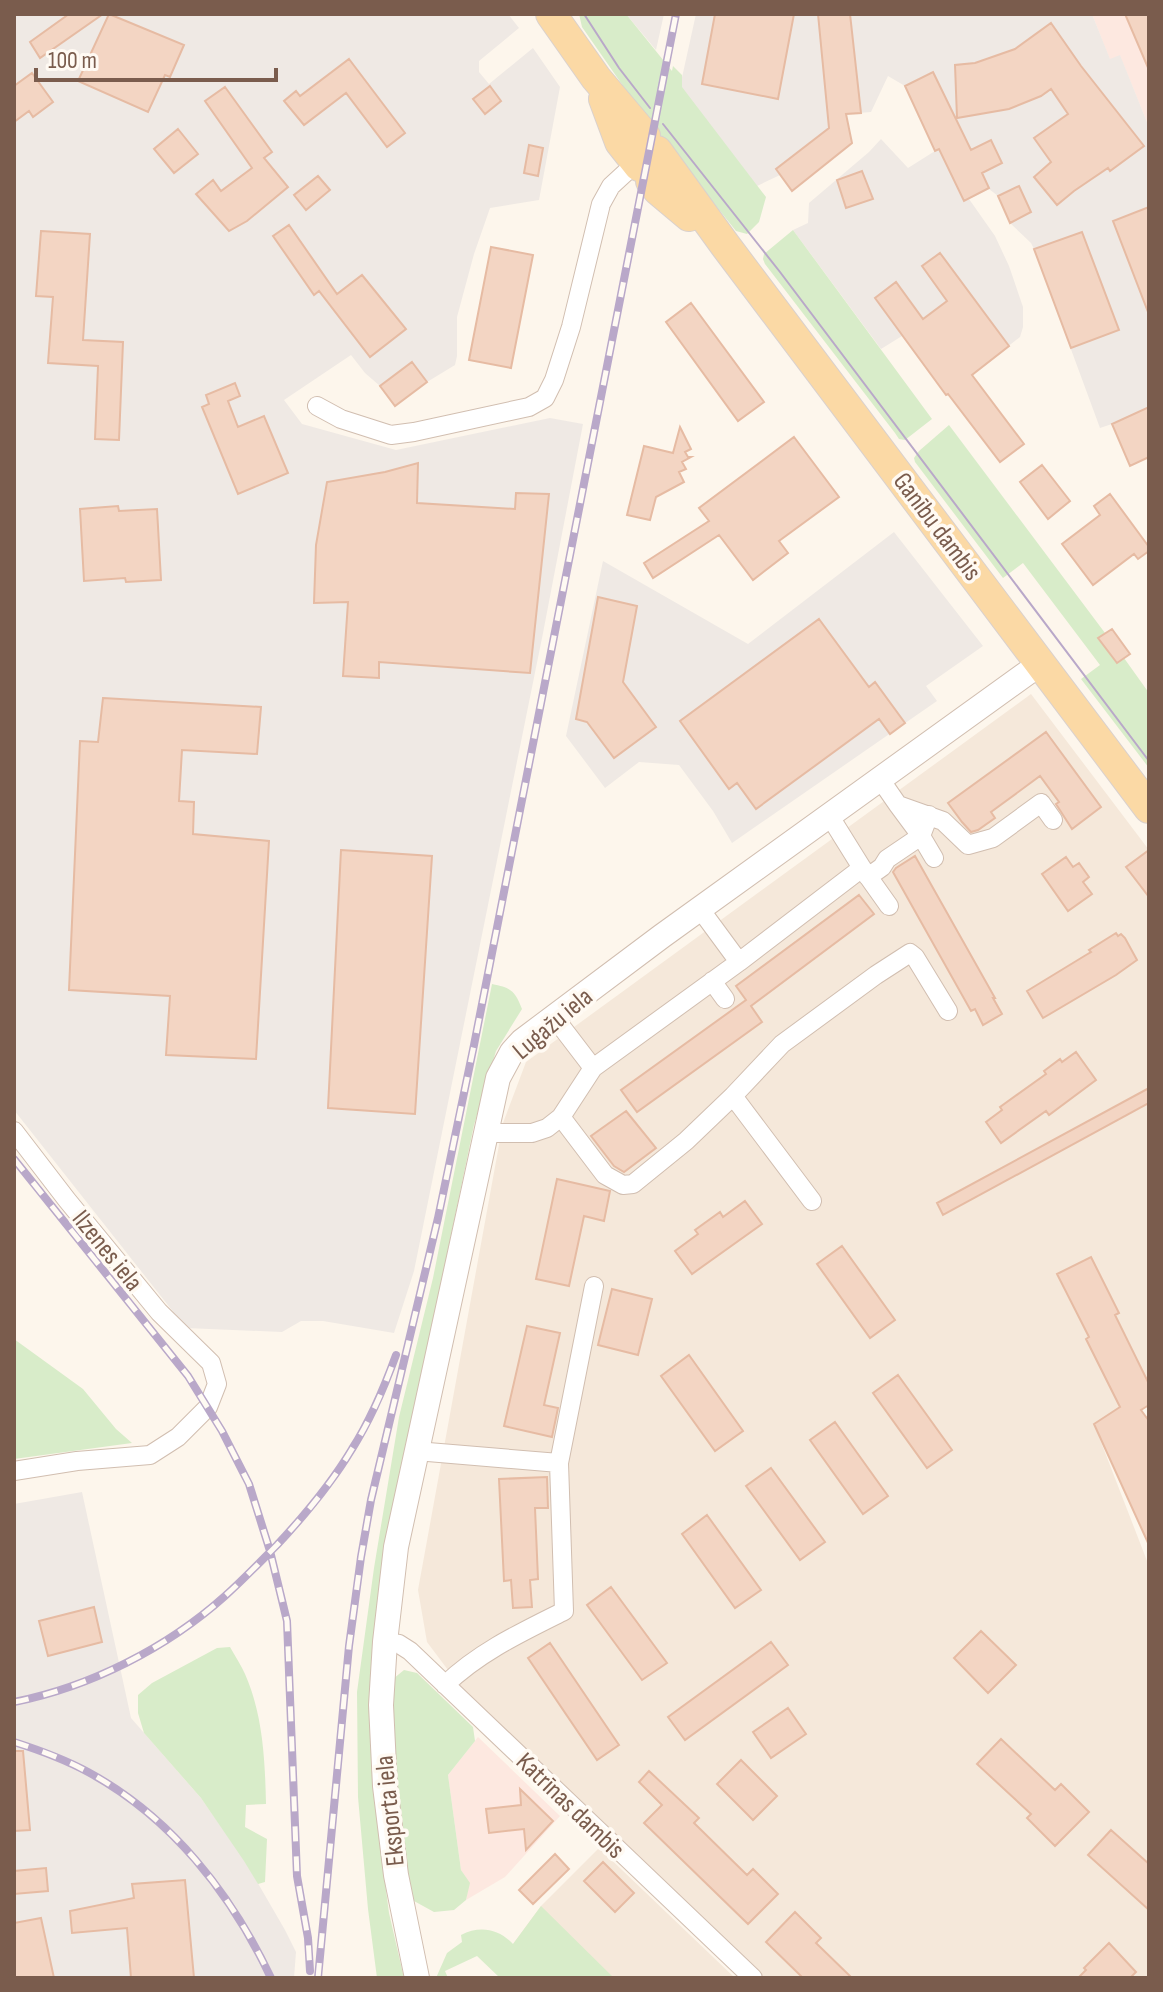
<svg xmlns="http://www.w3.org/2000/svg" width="1163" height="1992" font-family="'Sofia Sans Condensed',sans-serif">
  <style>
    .residential { fill: #f5e8da }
    .commercial { fill: #fde8e0 }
    .industrial { fill: #efe9e4 }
    .green { fill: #d8ecc9 }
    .building { fill: #f3d5c3; stroke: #e6bba3; stroke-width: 2 }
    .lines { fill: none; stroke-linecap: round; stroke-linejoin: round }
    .minor-casing { stroke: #d1beb0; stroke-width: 20 }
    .tertiary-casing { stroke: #d1beb0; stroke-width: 26 }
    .primary-casing { stroke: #dad1cd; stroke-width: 32 }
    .minor { stroke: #fff; stroke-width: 18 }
    .tertiary { stroke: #fff; stroke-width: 24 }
    .primary { stroke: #fbd9a5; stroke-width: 30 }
    .tram { stroke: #b9a8c9; stroke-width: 2 }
    .rail-casing { stroke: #b9a8c9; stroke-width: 8 }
    .rail { stroke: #fffaf3; stroke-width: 5; stroke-dasharray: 15; stroke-linecap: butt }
    .labels { text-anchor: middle; stroke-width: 7; stroke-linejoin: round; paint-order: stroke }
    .street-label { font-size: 26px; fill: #7a5c4d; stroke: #fffaf3 }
  </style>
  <rect width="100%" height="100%" fill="#fdf6ec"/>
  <path class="residential" d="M1031,694L1149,850V1388L1094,1424L1149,1566V1978H765L466,1694L427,1642L418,1590L503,1123L526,1062Z
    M599,1848L735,1978H550L513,1944L541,1906Z"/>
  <path class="commercial" d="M1092,14H1149V127L1120,56L1110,60Z
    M478,1737L560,1816L505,1877L466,1900L469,1883L461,1870L448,1775Z"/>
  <path class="industrial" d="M14,14H508L519,28L479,61V72L489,84L533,48L560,87L539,200L490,208L474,254L457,317V356L455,365L427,382L395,406L380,386L365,373L351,355L284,400L302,424L396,450L550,418L583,424L543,633L414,1271L394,1333L323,1321H301L282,1332L186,1328L14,1110Z
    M626,14H664L656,50Z
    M696,14H1092L1110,59L1120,55L1149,127V457L1130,466L1112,424L1100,428L1034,249L1031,243L1010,223L998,196L989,189L969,199L995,236L1009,266L1023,307V327L1020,337L946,395L902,336L881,349L793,230L808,223L809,203L869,152L881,139L908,168L935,151L905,86L888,76L871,112L846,114L852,143L792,191L780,175L757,186L681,87V82Z
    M894,532L983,646L926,686L937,701L732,843L713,811L679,765L639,762L605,788L566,736L603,561L748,644Z
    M82,1492L131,1718L201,1798L245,1861L285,1930L296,1952L294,1978H14V1504Z"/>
  <path class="green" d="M579,14H626L672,71L673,66L682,75V87L766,197L759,222L747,234L736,231L666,143L658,133L659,130L628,93L582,27Z
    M793,230L932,419L905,440L899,439L895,433L765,264L763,259L764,254Z
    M949,425L1105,633L1099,638L1117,663L1124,658L1149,693V768L1081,679L1100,665L1023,563L1003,578L915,462L914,458L919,451Z
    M492,984C512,988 515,991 522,1009L496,1051L474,1125L401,1475L381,1852L389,1913L404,1978H377L368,1909L358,1797L357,1692L374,1568L399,1417L433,1278Z
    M14,1339L83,1389L116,1429L132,1443L14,1459Z
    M230,1647C235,1656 241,1665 245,1674C263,1715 265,1760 266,1804L246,1805L245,1827L267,1839L265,1882L258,1884L244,1861L201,1798L144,1733L138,1713V1695L152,1683L217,1648Z
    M404,1670L417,1673L473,1727L475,1741L448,1775L461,1870L470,1883L466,1900L454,1910L434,1912L414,1901L406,1890L394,1778L393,1679Z
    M541,1906L614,1978H500L477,1956L445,1971L448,1978H436L447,1953L462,1942L461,1935C480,1925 499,1929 513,1944Z"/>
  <path class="building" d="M69,14H103L40,58L30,42Z
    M109,14L184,45L170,77L165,75L148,112L78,81Z
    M715,14H794L778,99L702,84Z
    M818,14H850L861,113L846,114L852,143L792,191L776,169L829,128Z
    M1125,14H1149V70Z
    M1051,23L1081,66L1144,146L1110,171L1108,168L1074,191L1057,205L1034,177L1051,162L1034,138L1068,114L1051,89L1041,96L1009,109L957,118L955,65L975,63L1015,49Z
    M349,59L405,133L387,147L346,93L304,125L284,101L296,91L300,96Z
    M933,72L971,150L991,140L1002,163L982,173L989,188L964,201L939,149L935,151L905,86Z
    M32,73L53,102L33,117L29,111L14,122V86Z
    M490,86L501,101L485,114L473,99Z
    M225,87L272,152L264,158L288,187L247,221L229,231L196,194L213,180L221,191L252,168L205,101Z
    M178,129L198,154L174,173L154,149Z
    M529,145L543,148L538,176L524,173Z
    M862,171L873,199L846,208L837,180Z
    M318,176L330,190L306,210L294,195Z
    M1019,186L1031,212L1010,223L998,196Z
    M1149,207V311L1148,312L1113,221Z
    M289,225L337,294L362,275L406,329L370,357L319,291L314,295L273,236Z
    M41,231L90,234L83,340L123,342L119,440L95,439L98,366L48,363L53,297L36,296Z
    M1082,232L1119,330L1071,348L1034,249Z
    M491,247L533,255L511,368L469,360Z
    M940,253L1009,346L972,375L1024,444L1000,462L948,394L946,395L875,298L896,282L923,319L947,301L922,266Z
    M691,303L764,402L738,421L666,322Z
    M412,362L427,382L395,406L380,386Z
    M235,383L240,396L228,401L238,427L264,416L288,473L238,494L202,407L209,404L206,395Z
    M1149,407V457L1130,466L1112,424Z
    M680,427L691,449L685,452L688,457H691L682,462L686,469L679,472L684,482L656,497L650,520L627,515L644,446L673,453Z
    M794,437L839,497L779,541L788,553L753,580L719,535L653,578L644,563L709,521L699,508Z
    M418,463L417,503L515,509L516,493L549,494L530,673L379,662V678L343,676L348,602L314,603L316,545L327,482L385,472Z
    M1042,465L1070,501L1048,519L1020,482Z
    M1110,494L1149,547V551L1138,559L1134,554L1093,585L1062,544L1100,515L1094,506Z
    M118,506L119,511L157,509L161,580L126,582L125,578L84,581L80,509Z
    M598,597L637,606L623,682L656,727L614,758L587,722L576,719Z
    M819,619L869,687L875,682L905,723L890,734L879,719L756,809L737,783L729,789L680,721Z
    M1112,629L1130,654L1117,663L1098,638Z
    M103,698L261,707L257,754L182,750L179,801L194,802L193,834L269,841L256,1059L166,1055L170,996L69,990L80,741L98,742Z
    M1046,732L1101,807L1072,829L1056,804L1059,802L1040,776L991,812L995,818L978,830L971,832L962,822L948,803Z
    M341,850L432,856L415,1114L328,1108Z
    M1149,850V897L1126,867Z
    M915,856L995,998H993L1002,1014L983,1025L975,1009L971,1011L893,872L896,868Z
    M1066,857L1073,867L1079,863L1089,877L1083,882L1092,894L1068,911L1042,874Z
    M859,895L874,914L751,1006L762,1022L637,1112L621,1090L746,1000L736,986Z
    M1116,933L1118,936L1121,934L1125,938L1137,960L1116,975L1043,1018L1027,991L1086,955L1091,952L1089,950Z
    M1076,1052L1096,1080L1049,1115L1046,1111L1001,1143L986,1122L1002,1110L1000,1107L1046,1074L1044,1071L1060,1059L1062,1062Z
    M1149,1088V1103L943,1215L937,1203Z
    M626,1111L656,1148L624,1172L614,1166L591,1136Z
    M557,1179L610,1191L604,1221L584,1216L569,1286L536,1279Z
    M745,1201L762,1224L692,1274L675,1251L698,1234L695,1230L720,1212L723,1217Z
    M842,1246L895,1320L870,1338L817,1264Z
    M1091,1257L1119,1313L1115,1315L1149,1384V1405L1141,1410L1149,1421V1545L1094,1424L1120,1407L1086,1339L1089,1337L1057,1274Z
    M612,1289L652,1299L638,1355L598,1345Z
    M527,1326L560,1333L544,1405L558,1408L552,1437L504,1426Z
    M689,1355L743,1431L715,1451L661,1376Z
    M898,1375L952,1450L927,1468L873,1393Z
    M835,1422L888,1496L863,1514L810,1440Z
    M771,1468L825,1542L800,1560L746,1486Z
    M547,1477L548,1508H535L538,1579L530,1580L532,1607L513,1608L511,1580L504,1581L499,1479Z
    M707,1515L761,1590L735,1608L682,1534Z
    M611,1587L667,1663L642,1680L587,1605Z
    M94,1607L102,1642L48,1656L39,1621Z
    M981,1631L1016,1665L988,1693L954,1658Z
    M771,1642L788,1665L685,1740L668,1717Z
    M550,1643L619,1745L597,1760L528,1658Z
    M788,1708L806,1734L771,1758L753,1732Z
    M1001,1739L1055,1790L1061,1784L1089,1812L1055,1846L1027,1818L1031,1814L977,1764Z
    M14,1751H23L30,1830L14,1831Z
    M741,1760L777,1796L753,1820L717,1784Z
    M649,1771L699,1818L694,1823L747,1875L753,1869L778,1894L748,1924L644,1823L662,1805L639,1782Z
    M520,1789L553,1821L526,1850L524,1829L489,1833L486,1809L521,1805Z
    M1111,1830L1149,1864V1910L1088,1855Z
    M555,1854L569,1869L533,1904L519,1890Z
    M603,1862L634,1893L615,1912L584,1881Z
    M46,1868L48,1891L14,1894V1871Z
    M185,1880L194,1978H131L127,1928L72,1933L70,1911L134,1898L132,1884Z
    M795,1912L821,1938L816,1943L852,1978H803L766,1942Z
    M41,1918L54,1978H14V1923Z
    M1109,1943L1136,1972L1130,1978H1078L1086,1970L1084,1968Z"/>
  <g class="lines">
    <g class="minor-casing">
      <path id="minor" d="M317,406L341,419L391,435L414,432L529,407L545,398L554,380L571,327L601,204L611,186L636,163
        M880,779L898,805L943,821L968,845L993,838L1041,803L1053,820
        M898,805L921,836L934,858
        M829,815L862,868L889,906
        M868,877L882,867L887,859L921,836L929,815
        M700,909L739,962
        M712,981L725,999
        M554,1017L593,1068
        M733,1096L812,1201
        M561,1117L605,1175L623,1185L633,1184L686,1141L733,1096L782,1044L876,975L910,953L915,957L948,1011
        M14,1131L67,1200L159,1312L211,1363L217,1384L208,1407L178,1437L150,1455L77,1461L14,1471
        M485,1133H532L547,1128L561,1117L593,1068L739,962L862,868
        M416,1451L559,1463
        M385,1642L399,1644L410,1651L753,1978
        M445,1685C479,1652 522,1632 564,1611L559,1463L594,1286"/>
    </g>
    <g class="tertiary-casing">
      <path id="tertiary" d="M417,1978L396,1875L385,1786L381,1705L385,1642L396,1547L498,1078L512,1052L522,1041L662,936L1041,663"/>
    </g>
    <g class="primary-casing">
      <path id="primary" d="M551,14L596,78L645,136
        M604,99L620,142L639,166
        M657,151L725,245L1149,808
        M651,181L658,190L689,216"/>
    </g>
    <use href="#minor" class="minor"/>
    <use href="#tertiary" class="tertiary"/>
    <use href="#primary" class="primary"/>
    <path class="tram" d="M584,14L619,68L650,108
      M663,124L780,272L1149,761"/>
    <g class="rail-casing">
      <path id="rail" d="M14,1159L188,1376L222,1431L249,1484L270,1551L287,1621L297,1876L308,1938L310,1971
        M14,1702C90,1687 167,1648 225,1596C243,1580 260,1562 277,1545C305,1515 331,1484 352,1449C371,1419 384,1388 396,1355
        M14,1742C39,1750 64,1759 88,1772C171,1817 231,1893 271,1978
        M318,1978L349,1646L361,1557L371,1500L438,1218L474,1045L676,14"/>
    </g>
    <use href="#rail" class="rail"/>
  </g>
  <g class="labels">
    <g class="street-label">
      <text transform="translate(938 526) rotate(53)" y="9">Ganību dambis</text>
      <text transform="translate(552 1023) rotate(-40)" y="9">Lugažu iela</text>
      <text transform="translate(108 1250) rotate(51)" y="9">Ilzenes iela</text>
      <text transform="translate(571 1805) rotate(44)" y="9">Katrīnas dambis</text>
      <text transform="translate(389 1811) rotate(-96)" y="9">Eksporta iela</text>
    </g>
  </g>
  <rect width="1163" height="1992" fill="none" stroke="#7a5c4d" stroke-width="32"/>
  <path d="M36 68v12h240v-12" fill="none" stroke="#7a5c4d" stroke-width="4"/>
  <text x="48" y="68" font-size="24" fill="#7a5c4d" stroke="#fffaf3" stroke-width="6" paint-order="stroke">100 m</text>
</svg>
